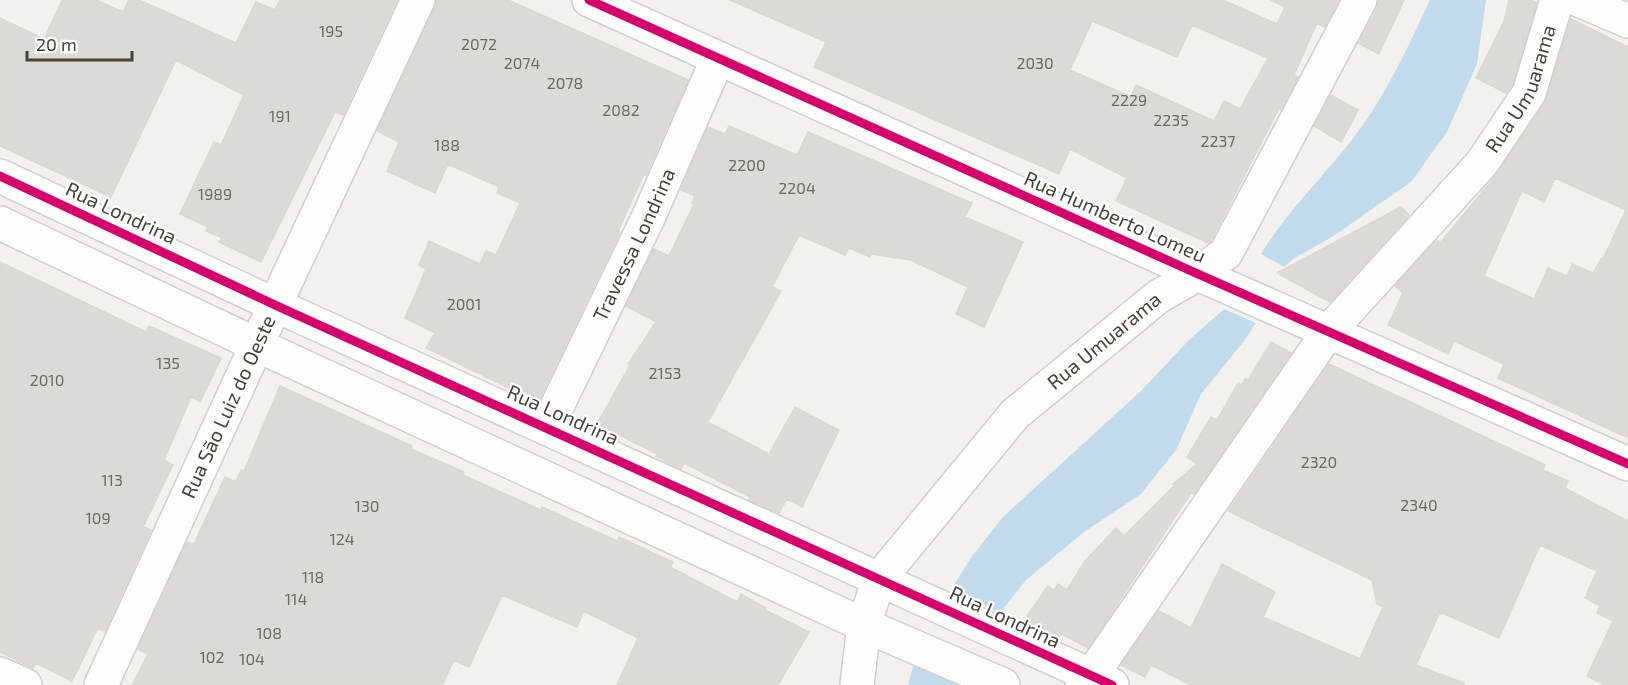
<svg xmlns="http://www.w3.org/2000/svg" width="1628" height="685" font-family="'Exo 2',sans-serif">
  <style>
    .water { fill: #c1dbed }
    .building { fill: #dcdad6; stroke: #dbd8d3; stroke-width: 1.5; fill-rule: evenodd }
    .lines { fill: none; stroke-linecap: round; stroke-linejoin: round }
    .minor-casing { stroke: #d1cfcb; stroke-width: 36 }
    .minor { stroke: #fdfdfc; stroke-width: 33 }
    .cycleway-casing { stroke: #fff; stroke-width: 13 }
    .cycleway { stroke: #d6006c; stroke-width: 9 }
    .labels { text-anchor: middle; stroke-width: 4.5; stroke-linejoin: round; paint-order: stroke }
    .number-label { font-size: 16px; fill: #6e6a61 }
    .street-label { font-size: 20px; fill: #494339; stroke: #fff }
  </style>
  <rect width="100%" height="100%" fill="#f3f1ed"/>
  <path class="water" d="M1430,0H1486L1477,64L1447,132L1411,182L1332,237L1293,259L1284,267L1261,254C1290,206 1331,170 1363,125C1390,86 1410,43 1430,0Z
    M1224,309L1256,323L1244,341L1201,394L1176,450L1141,494L1084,532L1026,580L1000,613L951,590L972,556L1003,517L1142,390L1188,341Z
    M916,656L959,676L955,685H908Z"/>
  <path class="building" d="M62,0H96L123,12L129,0H139L236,43L256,2L275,10L280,0H397L343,115L335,112L261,262L219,242L222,238L206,231L208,227L180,214L214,142L221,145L244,95L176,60L111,197L0,146V18L44,39Z
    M436,0H508L688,80L646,175L644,174L618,231L620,232L538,402L426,348L435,333L405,318L426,269L419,265L429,241L480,264L486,251L496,255L520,203L497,193L499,187L448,164L435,193L387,171L399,142L377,131L435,8Z
    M730,0H1223L1277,24L1285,7L1271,0H1339L1325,27L1317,23L1294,75L1298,77L1281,109L1279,108L1211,241L1208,243L1116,201L1127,178L1070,149L1059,174L814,67L826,42ZM1092,21L1177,57L1192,25L1268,58L1240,109L1224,101L1214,121L1136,85L1131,97L1070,70Z
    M1379,0H1404L1379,54L1358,43L1377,9Z
    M1509,0H1531L1537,3L1512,85L1506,93L1476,78L1504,21Z
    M1571,19L1628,47V438L1498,378L1504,364L1454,341L1448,354L1388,325L1403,293L1395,286L1437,240L1440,243L1494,178L1545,103ZM1555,178L1626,210L1603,259H1601L1593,273L1572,264L1567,276L1548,268L1534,299L1484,276L1522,191L1544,202Z
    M1331,95L1358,110L1341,142L1314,126Z
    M729,126L797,155L808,132L972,203L965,217L1023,242L984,327L956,314L968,287L911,260L871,254L870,257L849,248L845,255L799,235L772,287L781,291L708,422L769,454L795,407L839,430L802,507L787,499L779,513L749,500L750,497L684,463L681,469L671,464L656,456L657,454L597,424L630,365L628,364L656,322L626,306L654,249L669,256L694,204L692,203L695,196L681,190L708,127L725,134Z
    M1401,207L1409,215L1330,302L1277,273Z
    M0,262L146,332L149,326L221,358L200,402L191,397L164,460L173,465L143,527L151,530L105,631L98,628L72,681L36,663L33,668L0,652Z
    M1271,342L1291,353L1194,494L1191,493L1088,648L1062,634L1058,639L1022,623L1048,586L1054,590L1058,584L1067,590L1085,561L1116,528L1124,536L1175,485L1173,484L1197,464L1187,457L1211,417L1217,420L1238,383L1242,385L1245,379L1248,380Z
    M1329,364L1545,465L1543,470L1568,481L1565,488L1628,521V685H1605L1587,676L1613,621L1597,613L1600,606L1585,598L1597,571L1540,545L1499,638L1440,612L1416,665L1464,683V685H1191L1151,665L1145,677L1121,665L1159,611L1191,628L1222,564L1275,592L1263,617L1360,659L1383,607L1377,604L1372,580L1228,511Z
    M280,386L412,446L411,449L464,472L463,475L541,510L542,507L617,541L619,537L673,562L670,567L737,602L741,594L766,608L765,610L809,632L778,685H617L638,638L584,611L577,627L502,595L469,667L454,660L442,685H132L148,654L138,649L187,542L194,544L225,477L236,482L241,470L244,471Z"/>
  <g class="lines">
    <g class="minor-casing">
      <g id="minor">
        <path d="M589,0L1198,274L1628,464"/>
        <path d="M1579,0L1628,21"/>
        <path d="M0,176L275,305L1112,685"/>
        <path d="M0,223L257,345L864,625L1003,685"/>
        <path id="s1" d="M547,427L648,218L718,58"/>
        <path d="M0,674L25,685"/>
        <path id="s2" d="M101,685L275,305L418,0"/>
        <path id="s3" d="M857,685L864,625L879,579L1015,414L1159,296L1198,274L1226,253L1360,0"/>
        <path id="s4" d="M1082,685L1091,676L1329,331L1482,163L1529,93L1557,0"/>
      </g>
    </g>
    <use href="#minor" class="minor"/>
    <g class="cycleway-casing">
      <path id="cycleway" d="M589,0L1198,274L1628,464
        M0,176L275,305L1112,685"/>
    </g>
    <use href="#cycleway" class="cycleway"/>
  </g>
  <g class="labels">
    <g class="number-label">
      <text x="331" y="37">195</text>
      <text x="479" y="50">2072</text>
      <text x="522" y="69">2074</text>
      <text x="1035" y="69">2030</text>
      <text x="565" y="89">2078</text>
      <text x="1129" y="106">2229</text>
      <text x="621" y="116">2082</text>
      <text x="280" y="122">191</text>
      <text x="1171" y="126">2235</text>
      <text x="1218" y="147">2237</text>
      <text x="447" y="151">188</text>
      <text x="747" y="171">2200</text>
      <text x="797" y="194">2204</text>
      <text x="215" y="200">1989</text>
      <text x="464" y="310">2001</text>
      <text x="168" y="369">135</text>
      <text x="665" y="379">2153</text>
      <text x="47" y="386">2010</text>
      <text x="1319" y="468">2320</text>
      <text x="112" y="486">113</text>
      <text x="1419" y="511">2340</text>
      <text x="367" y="512">130</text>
      <text x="98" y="524">109</text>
      <text x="342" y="545">124</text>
      <text x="313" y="583">118</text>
      <text x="296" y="605">114</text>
      <text x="269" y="639">108</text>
      <text x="212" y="663">102</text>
      <text x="252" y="665">104</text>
    </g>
    <g class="street-label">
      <text dy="7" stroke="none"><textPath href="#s4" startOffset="744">Rua Umuarama</textPath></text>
      <text transform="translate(121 213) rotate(25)" y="7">Rua Londrina</text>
      <text transform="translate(1115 217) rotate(24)" y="7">Rua Humberto Lomeu</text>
      <text dy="7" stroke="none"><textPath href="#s1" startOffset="202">Travessa Londrina</textPath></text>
      <text dy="7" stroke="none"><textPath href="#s3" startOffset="438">Rua Umuarama</textPath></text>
      <text dy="7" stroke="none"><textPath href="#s2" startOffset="306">Rua São Luiz do Oeste</textPath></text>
      <text transform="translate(563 415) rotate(24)" y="7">Rua Londrina</text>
      <text transform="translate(1005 617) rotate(25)" y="7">Rua Londrina</text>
    </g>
  </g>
  <path d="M27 51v9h105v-9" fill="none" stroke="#494339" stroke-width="3"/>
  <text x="36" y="51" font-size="18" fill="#494339" stroke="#ffffff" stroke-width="4.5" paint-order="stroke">20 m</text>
</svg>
